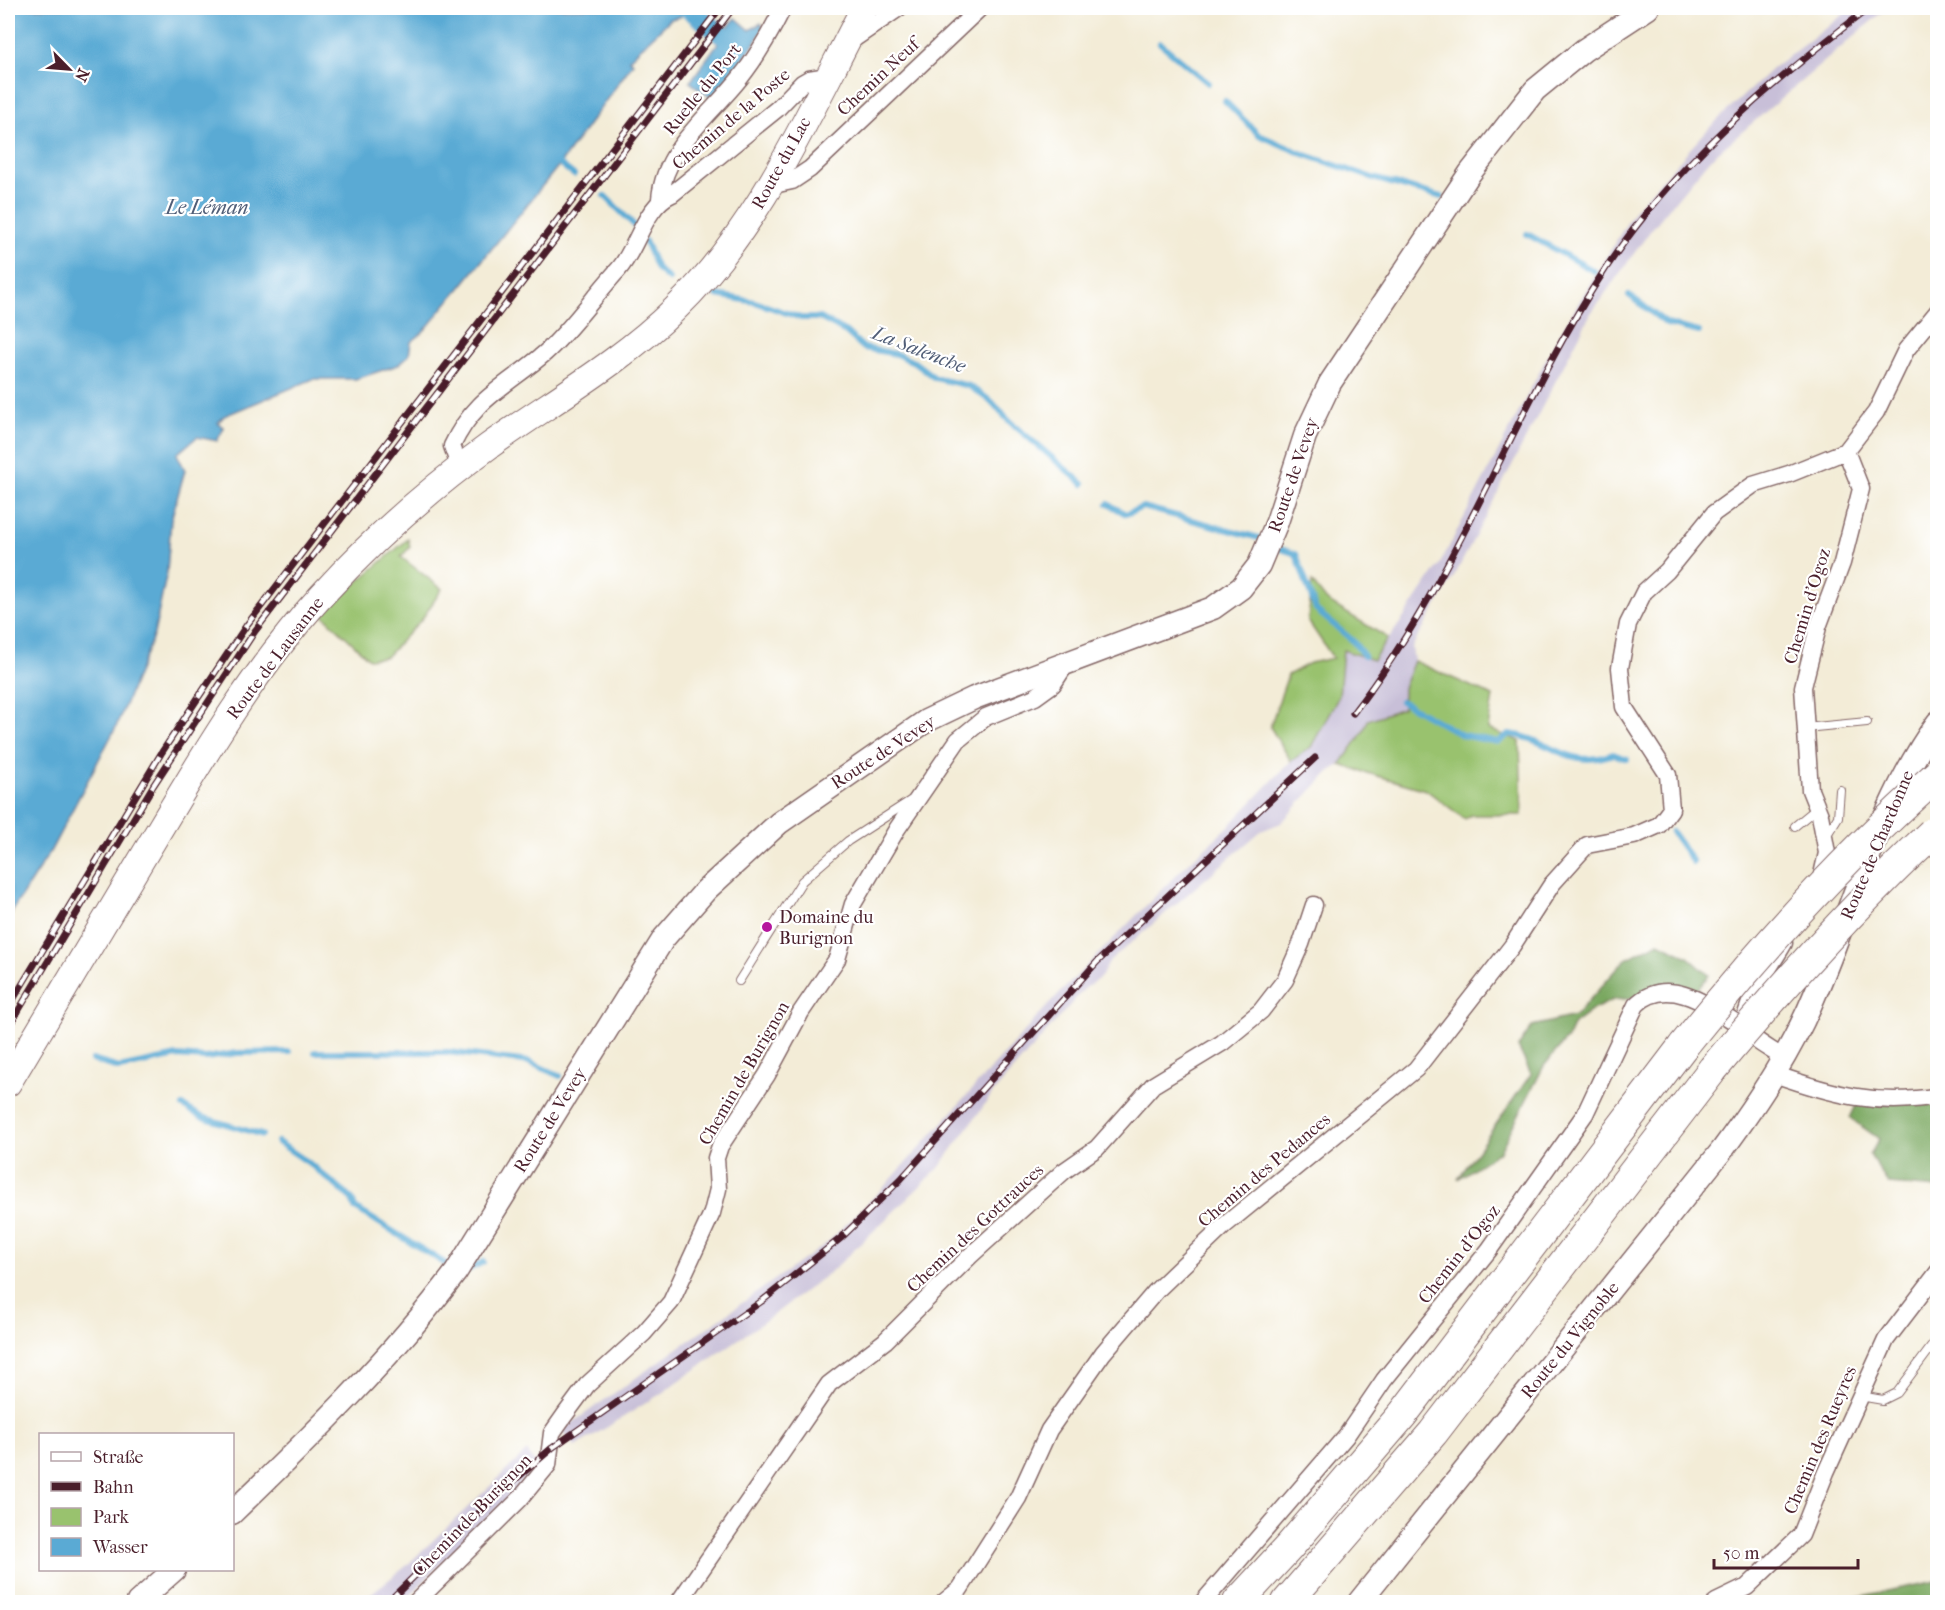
<svg xmlns="http://www.w3.org/2000/svg" width="1945" height="1610" font-family="'IM FELL French Canon',serif">
  <style>
    .industrial { fill: #c8bfd8 }
    .green { fill: #99c26e; stroke: #72704c; stroke-width: 1.5 }
    .forest { fill: #7aa861; stroke: #626446; stroke-width: 1.5 }
    .water { fill: #5aaad4; stroke: #526480; stroke-width: 1.5 }
    .lines { fill: none; stroke-linecap: round; stroke-linejoin: round }
    .stream { stroke: #5aaad4; stroke-width: 6 }
    .canal { stroke: #5aaad4; stroke-width: 20 }
    .lane-casing { stroke: #856767; stroke-width: 10 }
    .street-casing { stroke: #856767; stroke-width: 19 }
    .secondary-casing { stroke: #856767; stroke-width: 25 }
    .primary-casing { stroke: #856767; stroke-width: 28 }
    .highway-casing { stroke: #856767; stroke-width: 32 }
    .lane { stroke: #fff; stroke-width: 8 }
    .street { stroke: #fff; stroke-width: 16 }
    .secondary { stroke: #fff; stroke-width: 22 }
    .primary { stroke: #fff; stroke-width: 26 }
    .highway { stroke: #fff; stroke-width: 30 }
    .rail-casing { stroke: #4a1f2b; stroke-width: 7 }
    .rail { stroke: #fff; stroke-width: 4.5; stroke-dasharray: 14; stroke-linecap: butt }
    .highway-bridge-casing { stroke: #856767; stroke-width: 32; stroke-linecap: butt }
    .highway-bridge { stroke: #fff; stroke-width: 30 }
    .poi-dot { fill: #b5179e; stroke: #fff; stroke-width: 2 }
    .labels { text-anchor: middle; stroke-width: 4.5; stroke-linejoin: round; paint-order: stroke }
    .street-label { font-size: 18px; fill: #4a1f2b; stroke: #fff }
    .poi-label { font-size: 18px; fill: #4a1f2b; stroke: #fff; text-anchor: start }
    .water-label { font-size: 20px; font-style: italic; fill: #515e77; stroke: #fff }
  </style>
  <rect width="100%" height="100%" fill="#fff"/>
  <filter id="ink" filterUnits="userSpaceOnUse"><feTurbulence type="fractalNoise" baseFrequency=".0167" numOctaves="2"/><feDisplacementMap in="SourceGraphic" scale="12" xChannelSelector="R" yChannelSelector="G"/><feConvolveMatrix kernelMatrix="1 2 1 2 8 2 1 2 1" color-interpolation-filters="sRGB"/></filter>
  <filter id="wash" filterUnits="userSpaceOnUse"><feTurbulence type="fractalNoise" baseFrequency=".008" numOctaves="4" result="noise"/><feDisplacementMap in="SourceGraphic" scale="24" xChannelSelector="R" yChannelSelector="G"/><feGaussianBlur stdDeviation="1.35" result="paint"/><feColorMatrix in="noise" values="0 0 0 0 0 0 0 0 0 0 0 0 0 0 0 0 0 1.4 0 .05"/><feComposite in="paint" operator="in"/></filter>
  <g filter="url(#wash)">
    <rect width="100%" height="100%" fill="#f3ecd7"/>
    <path class="industrial" d="M1852,8H1887L1708,161L1651,230L1591,313L1455,575L1412,647L1414,661L1403,688V708L1368,720L1363,732L1340,765L1329,772L1281,823L1261,831L1110,961L1101,977L1084,989L993,1093L939,1168L834,1269L776,1313L659,1395L575,1447L562,1430L827,1243L888,1183L1050,1003L1186,865L1227,828L1291,761L1311,747L1339,696L1342,650L1373,660L1405,616L1440,564L1556,340L1636,208L1710,127L1773,68Z
      M527,1451L539,1469L449,1555L404,1602H360L405,1567Z"/>
    <path class="green" d="M408,539L410,547L401,557L442,589L422,619L386,657L369,659L321,613Z
      M1312,582L1327,601L1388,638L1373,660L1343,650L1339,696L1311,747L1291,761L1270,727L1288,675L1310,663L1333,658L1308,621Z
      M1414,661L1493,696L1488,729L1520,741L1522,815H1471L1465,819L1426,790L1340,765L1363,732L1368,720L1403,708V688Z"/>
    <path class="forest" d="M1659,942L1688,957L1709,975L1695,993L1613,1000L1594,1009L1574,1024L1568,1037L1544,1066L1500,1151L1458,1179L1531,1074L1518,1047L1532,1026L1575,1016L1626,959Z
      M1937,1096V1188L1888,1184L1870,1155L1879,1139L1850,1118L1859,1099Z
      M1937,1581V1602H1832Z"/>
    <path class="water" d="M8,8H688L680,17L671,19L629,59L633,63L560,164L456,293C439,309 430,329 411,342L409,355L398,365L356,379H313L224,416L218,423L224,428L217,441L197,437L177,454L185,470L171,520L167,572L154,634L116,727L50,852L13,909L8,923Z
      M736,18L750,30L761,23L764,28L736,72L714,100L690,82L718,43L715,41Z"/>
    <g class="lines">
      <path class="stream" d="M1160,43L1208,83
        M1225,101L1259,135L1303,154L1373,178L1442,197
        M560,164L574,175
        M605,196L638,229
        M1527,234L1594,271
        M645,241L657,269L669,279
        M717,295L755,302L801,318H820L846,332L864,348L896,354L914,362L935,378L969,386L992,402L1009,421L1083,484
        M1629,295L1667,324L1699,332
        M1108,504L1126,514L1143,507L1259,538
        M1278,548L1296,554L1316,610L1352,640L1364,656
        M1401,701L1462,735L1498,742L1509,734C1551,738 1567,771 1613,754L1627,759
        M1672,832L1693,862
        M315,1052H448L529,1062L560,1076
        M92,1060L119,1068L177,1056L206,1058L237,1053L289,1052
        M183,1106L202,1117L262,1135
        M278,1142L309,1163L352,1199L355,1208L446,1264
        M467,1270L483,1262"/>
      <path class="canal" d="M688,8L721,34"/>
    </g>
  </g>
  <g filter="url(#ink)">
    <g class="lines">
      <g class="lane-casing">
        <path id="lane" d="M1805,728L1867,722
          M1795,826L1817,808
          M1826,836L1838,817L1840,790
          M739,981L802,881L848,841L910,801
          M1860,1396L1883,1400L1897,1393L1938,1338"/>
      </g>
      <g class="street-casing">
        <path id="street" d="M848,43L899,8
          M769,186L792,181L810,169L980,8
          M660,199C664,148 710,116 740,78C757,57 771,32 783,8
          M460,468L452,446C474,398 507,386 545,353C569,332 595,295 618,270C638,248 644,206 672,194L777,109L802,83L809,79L828,76
          M1821,879L1827,853L1820,815L1810,790L1803,687L1818,627L1842,563L1861,489L1846,451
          M1783,1058C1773,1050 1751,1040 1746,1029C1738,1010 1775,960 1784,943
          M1774,1074C1831,1094 1877,1107 1938,1096
          M416,1602L520,1499L548,1465L552,1433L564,1416L587,1385L644,1333L671,1302L712,1213L718,1189L716,1158L720,1146L767,1075L801,1012L837,959L853,904L897,829L958,740L986,717L1035,697L1053,684L1066,664
          M679,1602L829,1384L885,1341L970,1256L1064,1171L1097,1148L1153,1085L1222,1043L1261,1011L1285,980L1301,944L1314,905
          M944,1602L960,1589L1018,1498L1049,1430L1103,1353L1156,1291L1225,1225L1416,1069L1512,946L1552,884L1587,845L1634,836L1659,825L1671,809L1668,775L1624,707L1620,668L1628,624L1644,592L1667,571L1714,513L1753,485L1789,474L1846,451L1876,412L1906,350L1938,311
          M1203,1602L1346,1436L1384,1380L1489,1250L1585,1114L1636,1005C1669,972 1715,1010 1746,1029
          M1716,1602L1747,1587L1801,1535L1826,1472L1886,1340L1938,1272"/>
      </g>
      <g class="secondary-casing">
        <path id="secondary" d="M232,1513C311,1437 390,1360 456,1272L664,938L706,890L779,823L926,721L974,698L1213,608L1241,588L1259,565L1277,522L1305,436L1330,383L1470,173L1535,90L1584,50L1648,8
          M138,1602L174,1570
          M1359,1602L1723,1149C1759,1100 1793,1049 1816,992C1854,904 1881,800 1938,722"/>
      </g>
      <g class="primary-casing">
        <path id="primary" d="M8,1083C57,1001 106,919 155,837C205,753 256,667 322,595C373,539 428,490 489,446C552,401 620,363 675,309C761,226 809,112 864,8"/>
      </g>
      <g class="highway-casing">
        <path id="highway" d="M1238,1602L1289,1547L1403,1414L1684,1045
          M1287,1602L1433,1433L1713,1069"/>
      </g>
      <use href="#lane" class="lane"/>
      <use href="#street" class="street"/>
      <use href="#secondary" class="secondary"/>
      <use href="#primary" class="primary"/>
      <use href="#highway" class="highway"/>
      <g class="rail-casing">
        <path id="rail" d="M1353,713C1460,575 1511,412 1606,268C1676,163 1769,84 1869,8
          M8,1008L162,752L246,626L720,8
          M8,1028L153,786L255,631L733,8
          M388,1602L496,1496L552,1448L762,1301L841,1238L901,1179L1097,962L1315,758"/>
      </g>
      <use href="#rail" class="rail"/>
      <g class="highway-bridge-casing">
        <path id="highway-bridge" d="M1684,1045C1761,949 1845,856 1938,774
          M1713,1069C1782,986 1853,907 1932,833"/>
      </g>
      <use href="#highway-bridge" class="highway-bridge"/>
    </g>
  </g>
  <circle class="poi-dot" cx="767" cy="927" r="6"/>
  <g class="labels">
    <g class="street-label">
      <text transform="translate(878 77) rotate(-43)" y="6">Chemin Neuf</text>
      <text transform="translate(702 89) rotate(-51)" y="6">Ruelle du Port</text>
      <text transform="translate(731 119) rotate(-40)" y="6">Chemin de la Poste</text>
      <text transform="translate(781 163) rotate(-61)" y="6">Route du Lac</text>
      <text transform="translate(1293 475) rotate(-71)" y="6">Route de Vevey</text>
      <text transform="translate(1807 606) rotate(-73)" y="6">Chemin d'Ogoz</text>
      <text transform="translate(275 658) rotate(-53)" y="6">Route de Lausanne</text>
      <text transform="translate(883 752) rotate(-33)" y="6">Route de Vevey</text>
      <text transform="translate(1877 845) rotate(-67)" y="6">Route de Chardonne</text>
      <text transform="translate(744 1073) rotate(-60)" y="6">Chemin de Burignon</text>
      <text transform="translate(550 1120) rotate(-58)" y="6">Route de Vevey</text>
      <text transform="translate(1264 1170) rotate(-40)" y="6">Chemin des Pedances</text>
      <text transform="translate(975 1228) rotate(-43)" y="6">Chemin des Gottrauces</text>
      <text transform="translate(1459 1254) rotate(-52)" y="6">Chemin d'Ogoz</text>
      <text transform="translate(1570 1340) rotate(-51)" y="6">Route du Vignoble</text>
      <text transform="translate(1820 1440) rotate(-67)" y="6">Chemin des Rueyres</text>
      <text transform="translate(472 1515) rotate(-46)" y="6">Chemin de Burignon</text>
    </g>
    <g class="poi-label">
      <text x="779" y="923">Domaine du<tspan x="779" dy="21">Burignon</tspan></text>
    </g>
    <g class="water-label">
      <text x="207" y="214">Le Léman</text>
      <text transform="translate(919 349) rotate(21)" y="7">La Salenche</text>
    </g>
  </g>
  <rect width="1945" height="1610" fill="none" stroke="#fff" stroke-width="30"/>
  <rect x="39" y="1433" width="195" height="138" fill="#ffffff" stroke="#b7a5aa" stroke-width="1.5"/>
  <rect x="51" y="1452" width="30" height="9" fill="#ffffff" stroke="#b7a5aa" stroke-width="1.5"/>
  <text x="93" y="1463" font-size="18" fill="#4a1f2b">Straße</text>
  <rect x="51" y="1482" width="30" height="9" fill="#4a1f2b" stroke="#b7a5aa" stroke-width="1.5"/>
  <text x="93" y="1493" font-size="18" fill="#4a1f2b">Bahn</text>
  <rect x="51" y="1508" width="30" height="18" fill="#99c26e" stroke="#b7a5aa" stroke-width="1.5"/>
  <text x="93" y="1523" font-size="18" fill="#4a1f2b">Park</text>
  <rect x="51" y="1538" width="30" height="18" fill="#5aaad4" stroke="#b7a5aa" stroke-width="1.5"/>
  <text x="93" y="1553" font-size="18" fill="#4a1f2b">Wasser</text>
  <g transform="translate(69 69) rotate(115)" stroke="#ffffff" stroke-width="4.5" paint-order="stroke">
  <path d="M0-4.5L10 22L0 15L-10 22Z" fill="#4a1f2b"/>
  <text y="-9" font-size="16" font-weight="bold" text-anchor="middle" fill="#4a1f2b">N</text>
  </g>
  <path d="M1714 1559v9h144v-9" fill="none" stroke="#4a1f2b" stroke-width="3"/>
  <text x="1723" y="1559" font-size="18" fill="#4a1f2b" stroke="#ffffff" stroke-width="4.5" paint-order="stroke">50 m</text>
</svg>
